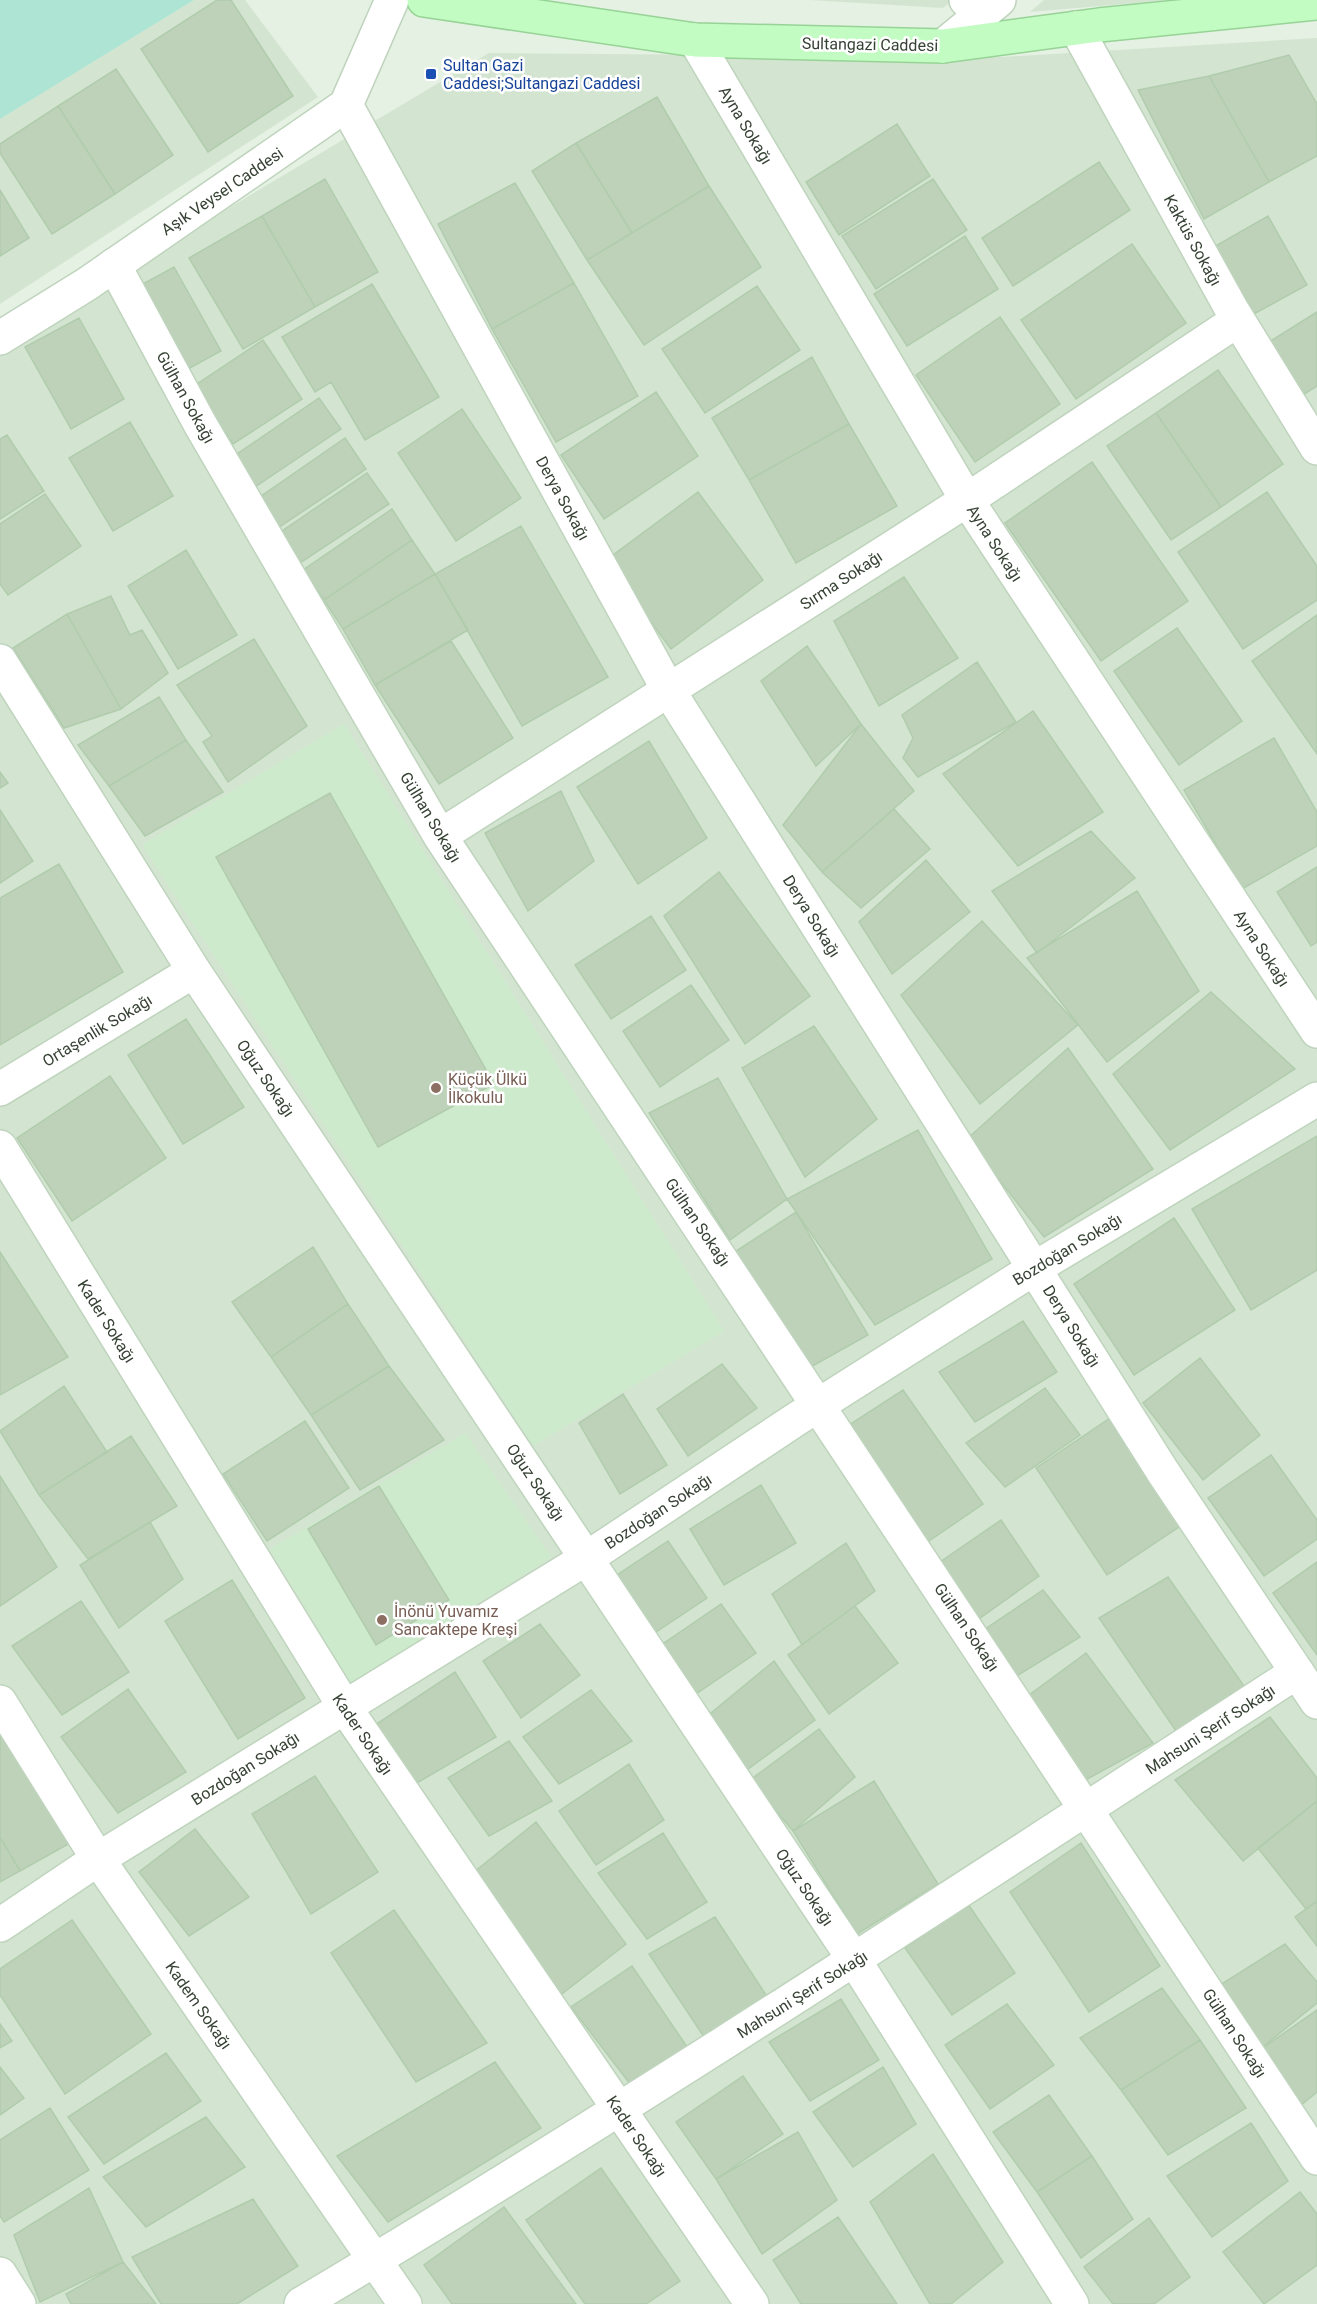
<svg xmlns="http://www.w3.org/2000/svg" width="1317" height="2304" font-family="Roboto,sans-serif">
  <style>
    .residential { fill: #d3e5d1 }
    .education { fill: #ceeacd }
    .green { fill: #ade4d4 }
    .building { fill: #bdd2b9; stroke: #b1ccad; stroke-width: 1.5 }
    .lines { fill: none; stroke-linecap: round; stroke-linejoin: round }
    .minor-casing { stroke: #bfd4bd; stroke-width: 36 }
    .tertiary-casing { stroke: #bfd4bd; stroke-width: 36 }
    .secondary-casing { stroke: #97d396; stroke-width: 36 }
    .minor { stroke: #fff; stroke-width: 33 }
    .tertiary { stroke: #fff; stroke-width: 33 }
    .secondary { stroke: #c2fcc2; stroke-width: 33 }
    .transit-dot { fill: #1a4fb4; stroke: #fff; stroke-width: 2 }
    .education-dot { fill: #8d6e63; stroke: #fff; stroke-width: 2 }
    .labels { text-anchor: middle; stroke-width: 5; stroke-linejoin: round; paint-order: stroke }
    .street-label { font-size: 16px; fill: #364234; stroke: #fff }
    .transit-label { font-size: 16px; fill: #164399; stroke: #fff; text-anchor: start }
    .education-label { font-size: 16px; fill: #785e54; stroke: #fff; text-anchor: start }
  </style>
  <rect width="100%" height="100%" fill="#e4f1e3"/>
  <path class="residential" d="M194,0H245L318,97L0,304V119Z
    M810,0H953L943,8Z
    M1044,0H1170L1030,12Z
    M1317,38V2304H0V344L489,53L1002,57Z"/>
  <path class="education" d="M344,724L724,1331L533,1446L142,845Z
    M465,1433L551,1557L351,1684L270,1549Z"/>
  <path class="green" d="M0,0H194L0,119Z"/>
  <path class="building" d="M217,0H231L293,96L208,152L141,49Z
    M1289,55L1317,104V156L1269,182L1209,76Z
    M116,69L173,155L115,194L58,106Z
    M1209,76L1269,182L1204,219L1138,90Z
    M657,97L709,186L632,233L576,143Z
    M58,106L115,194L52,234L0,153V144Z
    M897,124L930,176L839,235L806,182Z
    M576,143L632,233L587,260L532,171Z
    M1099,162L1130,210L1013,286L982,238Z
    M325,179L378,272L315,307L262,216Z
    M933,179L967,230L876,289L842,236Z
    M515,183L574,283L492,329L438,224Z
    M709,186L761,267L644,345L587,260Z
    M0,190L29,238L0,256Z
    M262,216L315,307L243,349L189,258Z
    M1268,216L1307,285L1250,316L1212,248Z
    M965,236L998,289L907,346L874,294Z
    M1132,244L1186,323L1076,399L1021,320Z
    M174,267L221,351L166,381L119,297Z
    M574,283L638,396L556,442L492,329Z
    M372,284L439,397L365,440L331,382L315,392L282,337Z
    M757,286L800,350L705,413L662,349Z
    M1317,312V386L1301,396L1269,342Z
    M1000,317L1060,404L975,462L916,375Z
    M79,318L124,399L71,429L25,347Z
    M263,340L302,399L233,444L194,386Z
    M812,357L849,424L749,480L712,418Z
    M1218,370L1283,464L1221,507L1156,413Z
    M656,392L698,456L604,519L561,455Z
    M319,398L341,429L252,489L231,458Z
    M462,409L521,498L456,541L398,453Z
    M1156,413L1221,507L1171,540L1107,446Z
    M130,422L173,496L113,531L69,458Z
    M849,424L897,506L796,563L749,480Z
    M7,435L44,491L0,519V439Z
    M345,438L366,469L278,528L257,499Z
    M1092,462L1188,601L1101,661L1005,523Z
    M367,473L389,504L300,563L279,533Z
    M698,492L763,580L671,649L605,561Z
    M1267,492L1317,566V600L1243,649L1178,552Z
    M45,494L81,546L8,595L0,584V524Z
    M392,509L412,540L324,600L303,570Z
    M521,526L608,677L522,726L435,574Z
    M412,540L435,574L343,629L324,600Z
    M186,550L237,635L178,669L128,586Z
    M435,574L468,630L375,685L343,629Z
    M904,577L958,658L879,706L834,621Z
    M111,596L130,635L142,630L168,673L121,709L67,614Z
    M67,614L121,709L64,728L13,648Z
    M1317,615V754L1252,661Z
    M1177,628L1242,721L1179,765L1114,671Z
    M254,639L307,726L228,782L203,742L212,736L177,685Z
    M451,641L513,738L439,784L375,685Z
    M807,646L861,724L816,766L761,681Z
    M977,662L1016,722L918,777L903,758L913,738L902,715Z
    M159,697L186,740L109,786L78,745Z
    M1033,711L1103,812L1018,866L943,774Z
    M861,724L914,791L822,872L783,825Z
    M1274,738L1317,812V846L1242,889L1184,790Z
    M186,740L223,792L145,836L109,786Z
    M649,741L707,838L638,884L577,787Z
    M0,772L8,783L0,788Z
    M561,791L594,861L528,911L485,833Z
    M330,793L494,1084L378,1147L216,857Z
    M894,809L930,849L861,908L822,872Z
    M0,810L33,861L0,883Z
    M1091,831L1135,878L1037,953L992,891Z
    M926,860L970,912L892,974L859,922Z
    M59,864L123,972L0,1045V898Z
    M1317,867V942L1311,946L1277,892Z
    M719,872L810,996L745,1044L664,916Z
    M1137,891L1199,991L1107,1062L1027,958Z
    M651,916L686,970L611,1019L575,965Z
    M982,921L1078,1025L980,1104L901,995Z
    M691,985L729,1040L660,1087L623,1031Z
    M1211,992L1295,1069L1170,1150L1113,1074Z
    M186,1019L244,1107L183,1144L128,1055Z
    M814,1026L877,1119L805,1177L742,1068Z
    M1068,1048L1153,1169L1044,1237L967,1139Z
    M110,1076L166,1158L72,1221L17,1138Z
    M718,1078L787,1199L730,1240L649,1113Z
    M918,1130L992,1259L875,1325L787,1199Z
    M1317,1136V1270L1251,1310L1192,1209Z
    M796,1212L868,1335L809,1368L733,1253Z
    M1174,1218L1235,1310L1134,1375L1074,1284Z
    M313,1247L348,1304L271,1357L232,1302Z
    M0,1252L68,1357L0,1395Z
    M348,1304L389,1366L311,1415L271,1357Z
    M1023,1321L1057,1372L975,1422L939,1372Z
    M1200,1358L1260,1435L1203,1480L1143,1403Z
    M722,1364L757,1408L688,1456L657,1409Z
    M389,1366L444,1440L360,1490L311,1415Z
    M64,1386L107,1452L39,1495L0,1431Z
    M1045,1388L1080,1435L1005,1487L966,1443Z
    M903,1390L983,1504L913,1552L849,1425Z
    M623,1394L667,1465L620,1494L579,1423Z
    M1113,1416L1185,1523L1107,1575L1036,1468Z
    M305,1421L349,1488L267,1541L223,1474Z
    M131,1436L177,1506L88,1559L39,1495Z
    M1271,1455L1317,1520V1539L1264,1576L1208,1498Z
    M0,1476L57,1567L0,1606Z
    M761,1485L796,1543L724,1585L690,1529Z
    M379,1486L449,1600L376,1645L308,1529Z
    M1001,1520L1039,1576L969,1626L930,1569Z
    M150,1522L183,1579L119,1628L80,1565Z
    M668,1541L707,1598L644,1640L602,1585Z
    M846,1543L875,1591L802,1645L772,1594Z
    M1317,1562V1655L1273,1593Z
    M1168,1577L1244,1686L1176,1731L1099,1618Z
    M232,1580L305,1698L238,1739L165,1621Z
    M1043,1590L1080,1637L1007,1682L972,1638Z
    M81,1601L129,1672L62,1715L12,1646Z
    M721,1604L756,1653L693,1696L654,1650Z
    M855,1606L898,1663L829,1714L788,1655Z
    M540,1624L580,1675L521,1718L483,1661Z
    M1086,1653L1153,1743L1080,1783L1021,1701Z
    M774,1661L815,1720L740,1775L700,1722Z
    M455,1672L496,1737L415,1784L369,1729Z
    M128,1689L186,1772L118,1813L61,1737Z
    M591,1690L632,1741L559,1784L523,1737Z
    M1270,1717L1317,1778V1801L1243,1861L1175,1780Z
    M0,1721L72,1842L20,1871L0,1837Z
    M819,1729L855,1777L793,1831L750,1780Z
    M509,1741L552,1801L489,1836L448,1778Z
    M629,1764L664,1820L596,1865L559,1811Z
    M315,1776L378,1872L311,1914L252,1814Z
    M874,1781L938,1884L857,1934L793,1831Z
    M1317,1801V1901L1306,1909L1258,1848Z
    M536,1822L626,1944L558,1997L473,1873Z
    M195,1829L249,1897L189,1936L139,1872Z
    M663,1833L707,1902L647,1939L598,1873Z
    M0,1837L20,1871L0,1882Z
    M1081,1843L1160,1966L1089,2012L1010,1892Z
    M1317,1901V1946L1295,1917Z
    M968,1904L1015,1973L952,2015L905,1948Z
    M394,1910L487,2043L416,2082L331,1953Z
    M715,1917L770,2001L708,2043L649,1954Z
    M72,1920L151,2034L65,2094L0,1995V1969Z
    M1285,1944L1317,1982V2003L1254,2054L1217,1987Z
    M632,1966L694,2057L634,2089L571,2007Z
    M1162,1988L1200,2040L1121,2090L1080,2038Z
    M841,1999L879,2060L810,2101L769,2042Z
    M1007,2004L1054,2065L990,2109L945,2045Z
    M1317,2010V2092L1289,2115L1254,2054Z
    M0,2024L12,2041L0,2048Z
    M1200,2040L1246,2108L1168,2155L1121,2090Z
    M166,2053L201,2101L104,2164L68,2117Z
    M495,2062L541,2128L388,2222L337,2156Z
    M0,2067L24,2098L0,2115Z
    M883,2067L916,2124L853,2167L813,2112Z
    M743,2076L783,2134L716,2179L676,2122Z
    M1049,2095L1092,2156L1037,2192L993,2132Z
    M50,2108L89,2170L4,2222L0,2216V2140Z
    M206,2117L245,2167L146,2227L103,2177Z
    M1251,2123L1288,2181L1212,2237L1167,2176Z
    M798,2132L837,2200L762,2254L716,2179Z
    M933,2154L1003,2262L951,2304H930L870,2202Z
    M1092,2156L1133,2219L1081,2258L1037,2192Z
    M601,2168L680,2281L646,2304H585L526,2220Z
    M89,2188L123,2262L40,2302L14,2235Z
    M1300,2192L1317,2214V2265L1264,2304L1223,2252Z
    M253,2199L298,2266L237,2304H161L132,2257Z
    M504,2207L576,2304H452L424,2265Z
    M838,2217L897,2304H801L773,2260Z
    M1149,2218L1190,2277L1154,2304H1113L1084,2267Z
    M123,2262L156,2304H71L66,2294Z"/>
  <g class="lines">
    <g class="minor-casing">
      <path id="minor" d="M966,0L982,14
        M1076,28L1232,310L1317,448
        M695,40L967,500L1317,1031
        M114,265L200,424L440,836L1317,2158
        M0,661L194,971L855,1961L1072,2304
        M440,836L967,500L1238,320
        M0,1089L194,971
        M0,1147L344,1706L752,2304
        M0,1702L98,1859L405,2304
        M0,1925L98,1859L587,1558L798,1418L1035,1268L1317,1099
        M0,2274L19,2304
        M301,2304C639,2103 967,1886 1297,1672"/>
    </g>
    <g class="tertiary-casing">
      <path id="tertiary" d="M943,46L999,0
        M346,105L669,691L1163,1472L1317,1702
        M0,338L87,284L346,105L392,0"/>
    </g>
    <g class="secondary-casing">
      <path id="secondary" d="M424,0L695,40L943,46L1099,25L1317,3"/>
    </g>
    <use href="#minor" class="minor"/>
    <use href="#tertiary" class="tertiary"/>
    <use href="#secondary" class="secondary"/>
  </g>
  <rect class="transit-dot" x="425" y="68" width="12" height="12" rx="3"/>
  <g class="education-dot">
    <circle cx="436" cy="1088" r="6"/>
    <circle cx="382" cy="1620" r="6"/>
  </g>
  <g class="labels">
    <g class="street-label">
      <text transform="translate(870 44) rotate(1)" y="6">Sultangazi Caddesi</text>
      <text transform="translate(746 125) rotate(59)" y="6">Ayna Sokağı</text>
      <text transform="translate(222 191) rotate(-34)" y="6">Aşık Veysel Caddesi</text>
      <text transform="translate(1193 240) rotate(61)" y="6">Kaktüs Sokağı</text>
      <text transform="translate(186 397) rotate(61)" y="6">Gülhan Sokağı</text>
      <text transform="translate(563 498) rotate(61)" y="6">Derya Sokağı</text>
      <text transform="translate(995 543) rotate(57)" y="6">Ayna Sokağı</text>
      <text transform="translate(841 580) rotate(-33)" y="6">Sırma Sokağı</text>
      <text transform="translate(431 817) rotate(59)" y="6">Gülhan Sokağı</text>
      <text transform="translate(812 916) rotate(58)" y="6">Derya Sokağı</text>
      <text transform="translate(1262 948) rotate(57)" y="6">Ayna Sokağı</text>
      <text transform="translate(97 1030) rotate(-31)" y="6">Ortaşenlik Sokağı</text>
      <text transform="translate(266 1078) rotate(56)" y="6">Oğuz Sokağı</text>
      <text transform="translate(698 1222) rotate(56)" y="6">Gülhan Sokağı</text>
      <text transform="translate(1067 1249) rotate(-31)" y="6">Bozdoğan Sokağı</text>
      <text transform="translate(107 1321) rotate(58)" y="6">Kader Sokağı</text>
      <text transform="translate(1072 1326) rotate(58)" y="6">Derya Sokağı</text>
      <text transform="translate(536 1482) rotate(56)" y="6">Oğuz Sokağı</text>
      <text transform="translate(658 1511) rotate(-33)" y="6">Bozdoğan Sokağı</text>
      <text transform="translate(967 1627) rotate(56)" y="6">Gülhan Sokağı</text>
      <text transform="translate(1210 1729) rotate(-33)" y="6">Mahsuni Şerif Sokağı</text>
      <text transform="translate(363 1734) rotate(56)" y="6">Kader Sokağı</text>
      <text transform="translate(245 1768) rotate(-32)" y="6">Bozdoğan Sokağı</text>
      <text transform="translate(805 1887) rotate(56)" y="6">Oğuz Sokağı</text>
      <text transform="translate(802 1994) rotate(-32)" y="6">Mahsuni Şerif Sokağı</text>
      <text transform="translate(199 2005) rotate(55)" y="6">Kadem Sokağı</text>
      <text transform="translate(1235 2033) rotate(57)" y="6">Gülhan Sokağı</text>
      <text transform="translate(637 2136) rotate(56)" y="6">Kader Sokağı</text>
    </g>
    <g class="transit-label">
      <text x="443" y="71">Sultan Gazi<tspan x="443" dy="18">Caddesi;Sultangazi Caddesi</tspan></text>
    </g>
    <g class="education-label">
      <text x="448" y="1085">Küçük Ülkü<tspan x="448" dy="18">İlkokulu</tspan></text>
      <text x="394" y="1617">İnönü Yuvamız<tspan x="394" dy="18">Sancaktepe Kreşi</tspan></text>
    </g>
  </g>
</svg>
